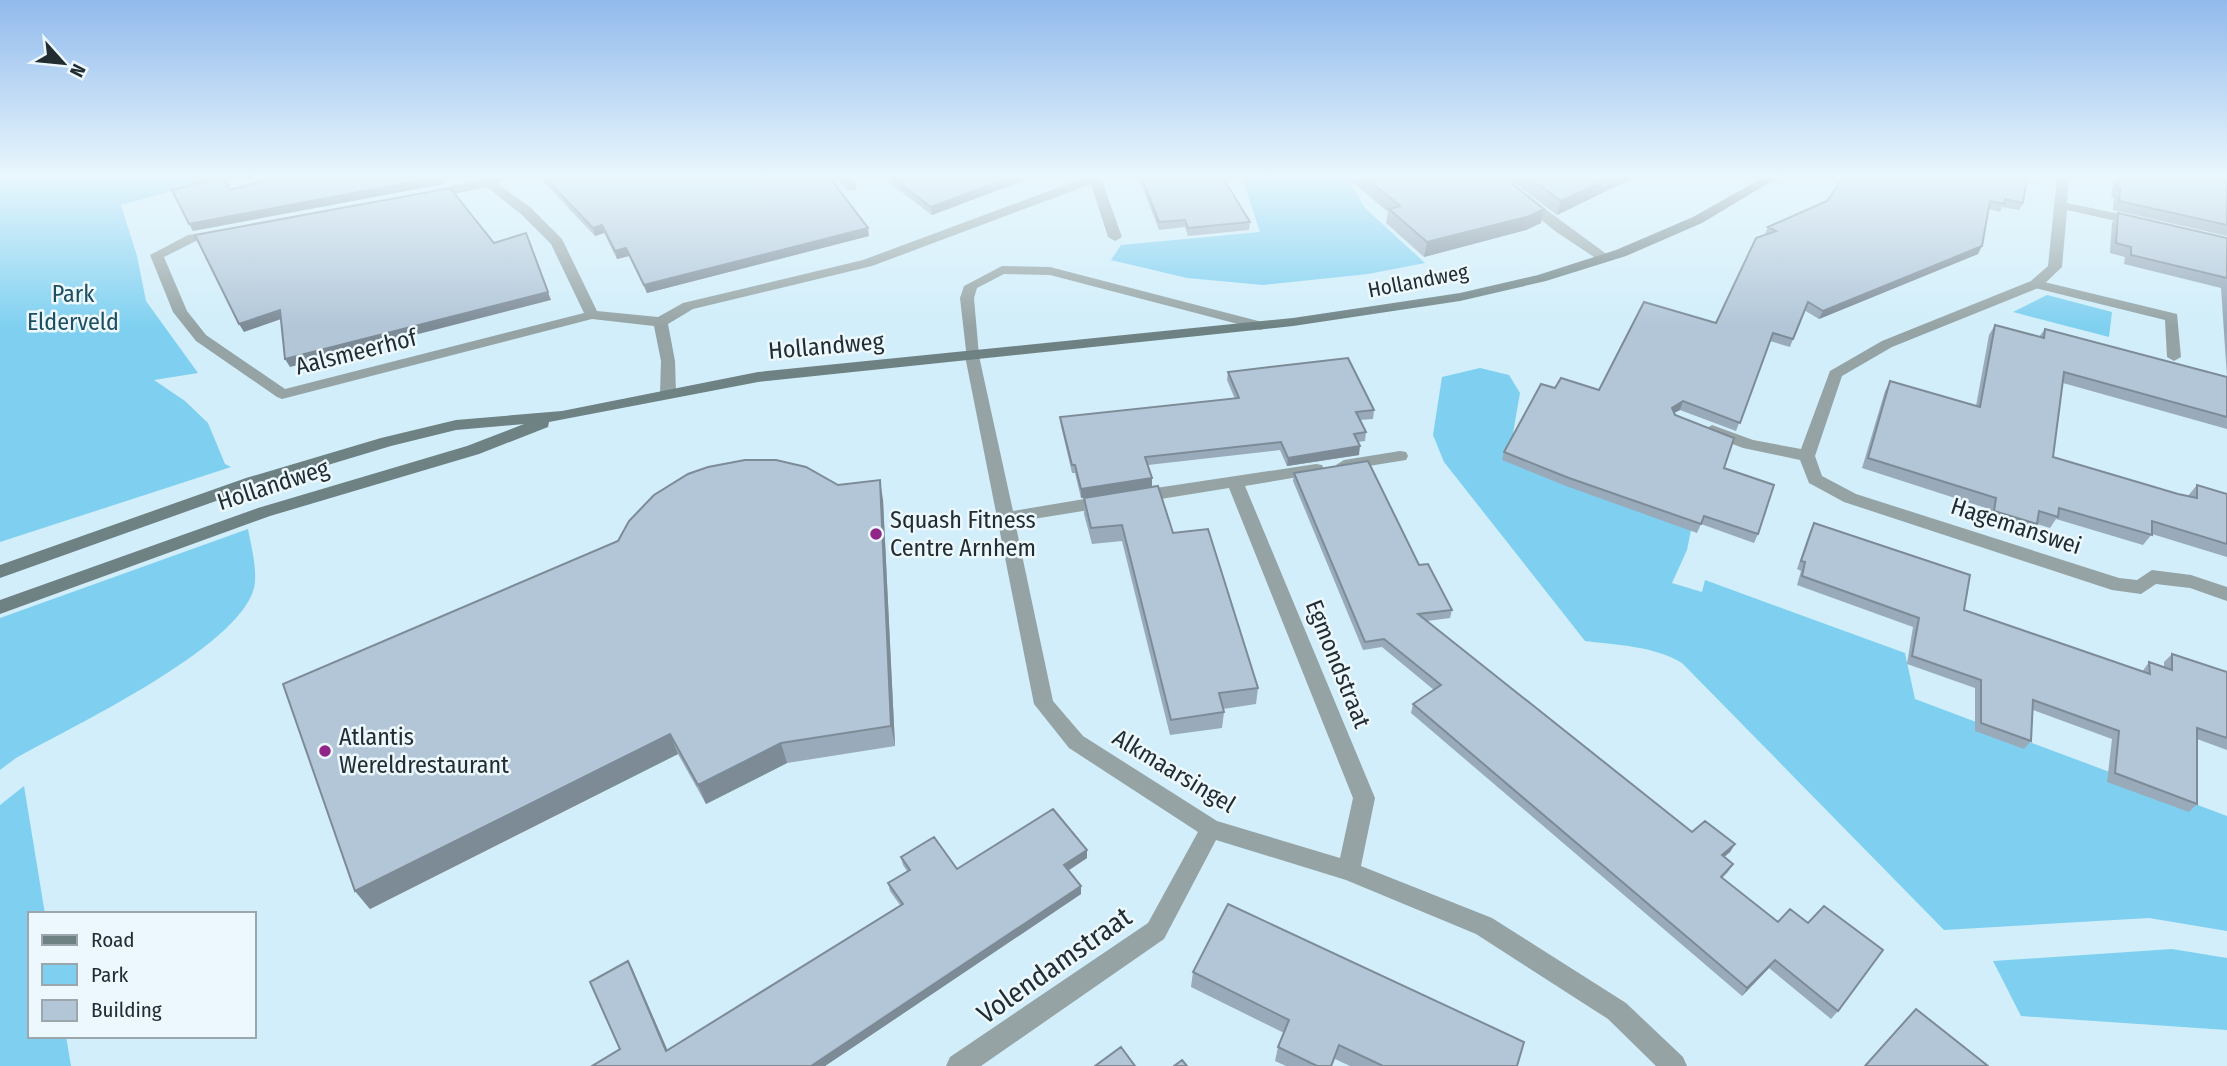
<svg xmlns="http://www.w3.org/2000/svg" width="2227" height="1066" font-family="'Fira Sans Condensed',sans-serif">
  <style>
    .green { fill: #7fd0f0 }
    .lines { fill: none; stroke-linecap: round; stroke-linejoin: round }
    .lane { fill: #95a3a4; fill-rule: evenodd }
    .street { fill: #95a3a4; fill-rule: evenodd }
    .secondary { fill: #6e8183; fill-rule: evenodd }
    .wall { fill: #99aaba }
    .shaded-wall { fill: #7d8b97 }
    .building { fill: #b2c6d8; stroke: #7d8b97; stroke-width: 2 }
    .poi-dot { fill: #912689; stroke: #ecf8fd; stroke-width: 2.5 }
    .labels { text-anchor: middle; stroke-width: 5; stroke-linejoin: round; paint-order: stroke }
    .far-street-label { font-size: 21px; fill: #222d31; stroke: #ecf8fd }
    .park-label { font-size: 24px; fill: #1d4f60; stroke: #ecf8fd }
    .street-label { font-size: 24px; fill: #222d31; stroke: #ecf8fd }
    .poi-label { font-size: 24px; fill: #222d31; stroke: #ecf8fd; text-anchor: start }
    .near-street-label { font-size: 28px; fill: #222d31; stroke: #ecf8fd }
  </style>
  <rect width="100%" height="100%" fill="#d1eefa"/>
  <path class="green" d="M0,178H219L121,205L137,256L146,301L198,373L154,380L185,401L208,423L225,464L231,467L0,542Z
    M1242,178H1347L1365,208L1425,263L1368,274L1263,285L1187,278L1111,260L1121,245L1260,232Z
    M2047,295L2112,312L2109,337L2013,312Z
    M1480,368L1509,375L1520,393L1513,433L1517,456L1693,520L1687,550L1672,583L1702,592L1705,580L1905,653L1915,699L2227,816V931L2149,918L1944,930L1682,663C1654,646 1617,645 1585,641L1444,462L1433,435L1442,377Z
    M248,529C251,546 258,570 254,588C239,648 71,727 16,758L0,770V618Z
    M24,786L45,914H30V1036H66L71,1066H0V805Z
    M2172,949L2227,958V1030L2021,1016L1993,961Z"/>
  <g class="lines">
    <path class="lane" d="M1002,266L1050,267L1266,323L1268,326L1261,330L1050,275L1004,274L977,288L974,298L979,356L977,359H967L960,298L964,286Z
      M2036,280L2177,314L2181,357L2174,361L2167,357L2165,320L2031,287L2029,284Z"/>
    <path class="street" d="M491,178H508L498,184L531,208L562,239L597,311L658,317L683,303L863,260L1084,178H1101L1122,237L1115,241L1108,237L1091,184L872,266L693,309L668,324L675,361L676,393L668,398L660,393L661,361L654,326L592,319L282,399L277,397L196,341L173,312L150,255L188,235L222,231V237L196,241L164,257L187,311L206,335L285,389L584,313L551,244L521,214L487,187L431,199L425,195L427,192Z
      M841,178H853L857,187L855,190H847L840,182Z
      M1489,178H1503L1612,258L1605,262L1600,261L1555,231Z
      M2057,178H2069L2067,203L2144,219L2145,222L2139,226L2067,210L2062,267L2041,287L1892,347L1842,376L1815,456L1822,476L1856,494L2119,578L2137,580L2152,570L2191,575L2227,587V601L2190,588L2156,584L2141,594L2112,590L1844,502L1809,483L1800,460L1743,448L1706,434L1704,430L1712,425L1753,440L1801,449L1830,371L1882,341L2031,281L2048,266Z
      M972,352L979,356L1013,511L1108,495L1117,501L1108,507L1015,522L1053,701L1083,736L1217,821L1340,858L1353,798L1229,488L1136,503L1128,497L1136,491L1316,464L1322,465L1324,469L1316,474L1245,486L1375,798L1361,866L1492,918L1626,1003L1683,1057L1687,1066H1656L1608,1019L1476,934L1346,880L1216,840L1164,939L981,1066H946L950,1057L1148,923L1198,832L1069,748L1034,704L965,356Z
      M1400,451L1406,452L1408,456L1406,460L1344,470L1336,465L1344,460Z"/>
    <path class="secondary" d="M1762,178H1777L1702,223L1626,256L1546,281L1460,301L1293,326L758,382L549,422L548,427L479,454L270,516L0,614V600L258,508L467,446L524,424L456,430L391,446L258,486L0,578V565L246,478L381,438L456,420L562,411L758,372L1293,318L1460,293L1538,275L1616,250L1693,217Z"/>
  </g>
  <path class="wall" d="M540,178H830L869,236L647,293L629,256L617,259L604,233L595,236Z
    M883,178H1030L932,215Z
    M1139,178H1223L1250,222L1249,230L1188,236L1185,227L1159,230Z
    M1348,178H1505L1541,223L1526,230L1424,257L1386,223L1388,212Z
    M1507,178H1633L1557,215Z
    M2027,178L2023,203L2019,210L2002,207L2000,212L1989,209L1978,254L1819,319L1804,310L1790,347L1770,341L1736,431L1680,410L1674,413L1724,468L1758,534L1754,543L1701,524L1697,533L1566,486L1502,460L1504,452L1555,388L1599,390L1716,323L1765,234L1768,227Z
    M2114,178H2227V236L2113,210L2114,198L2111,197Z
    M2118,213L2227,238V429L2063,383L2053,457L2178,494L2188,496L2197,485L2227,494V557L2152,534L2143,545L2056,519L2050,528L2037,524L2029,534L1987,521L1989,509L1862,468L1885,391L1890,381L1976,406L1989,335L1995,325L2039,337L2045,329L2227,377L2221,288L2124,264L2125,257L2110,253L2112,223Z
    M1228,372L1374,410L1373,419L1360,420L1366,432L1365,441L1358,442L1359,455L1287,466L1280,450L1148,465L1152,478V487L1081,498L1075,473H1072L1061,426L1060,417L1235,399L1227,380Z
    M1294,473L1419,565L1452,610L1450,618L1427,621L1692,832L1735,844L1730,852L1724,857L1733,864L1728,872L1722,878L1838,1011L1831,1019L1769,968L1742,996L1411,713L1413,704L1434,690L1382,647L1363,650L1293,481Z
    M838,485L883,500L895,746L787,763L706,804L678,754L370,909L355,891L618,541Z
    M1084,498L1173,533L1258,688L1256,704L1223,709L1224,712L1222,728L1170,735L1122,541L1092,544L1084,514Z
    M1814,523L1964,610L2142,672L2149,662L2164,667V662L2172,654L2227,672V750L2197,739V804L2189,812L2107,782L2112,739L2033,710L2031,741L2024,749L1975,731V688L1907,664L1913,627L1797,585L1801,571L1797,569L1810,531Z
    M1087,850V858L1068,871L1081,894L825,1066L620,1049L632,968L667,1051L900,905L890,891L888,883L907,871L903,865L901,857L957,869Z
    M1193,972L1517,1066H1350L1335,1059L1332,1066H1286L1275,1061L1278,1047L1284,1033L1191,987Z"/>
  <path class="shaded-wall" d="M433,178H441L444,184L193,231L189,224Z
    M1009,178H1030L932,215L931,207Z
    M1609,178H1633L1557,215L1561,201Z
    M1544,209L1541,223L1526,230L1424,257L1427,242Z
    M602,225L604,233L595,236L593,228Z
    M868,228L869,236L647,293L644,285Z
    M1982,246L1978,254L1819,319L1823,311Z
    M626,248L629,256L617,259L615,251Z
    M548,292L551,300L290,367L285,359Z
    M280,310L284,318L244,332L239,324Z
    M1683,401L1680,410L1668,416L1672,408Z
    M1360,446L1359,455L1287,466L1288,458Z
    M1152,478V487L1081,498V489Z
    M880,480L883,500L895,746L891,726Z
    M670,734L678,754L370,909L355,891Z
    M781,743L787,763L706,804L698,785Z
    M1735,844L1730,852L1717,863L1722,855Z
    M1087,850V858L1064,873V865Z
    M1081,886V894L825,1066H811Z
    M1775,960L1769,968L1742,996L1747,988Z
    M628,961L632,968L671,1058L666,1051Z"/>
  <path class="building" d="M216,178H223L230,190L275,178H433L189,224L172,190Z
    M545,178H830L868,228L644,285L626,248L615,251L602,225L593,228Z
    M892,178H1009L931,207Z
    M1142,178H1223L1250,222L1188,228L1185,220L1159,222Z
    M1366,178H1505L1544,209L1530,216L1427,242L1389,209L1400,206Z
    M1530,178H1609L1561,201Z
    M1843,178H2027L2023,203L2005,199L2004,204L1990,201L1982,246L1823,311L1808,302L1793,339L1773,333L1740,423L1683,401L1672,408L1675,415L1734,438L1724,468L1774,485L1758,534L1704,516L1701,524L1569,478L1504,452L1541,384L1555,388L1561,378L1599,390L1644,302L1716,323L1756,238L1776,231L1768,227L1827,201Z
    M2119,178H2227V225L2119,201L2120,189L2117,188Z
    M450,188L494,243L526,233L548,292L285,359L280,310L239,324L195,235Z
    M2118,213L2227,238V278L2131,255V247L2116,243Z
    M1995,325L2044,338L2045,329L2227,377V417L2064,372L2053,457L2178,494L2197,498V485L2227,494V544L2152,521V535L2059,508L2058,517L2039,511L2037,524L1994,511L1996,498L1868,458L1890,381L1980,407Z
    M1348,358L1374,410L1356,412L1366,432L1354,434L1360,446L1288,458L1281,442L1145,457L1152,478L1081,489L1075,465H1072L1060,417L1239,398L1228,372Z
    M745,460H776L806,467L838,485L880,480L891,726L781,743L698,785L670,734L355,891L283,684L618,541L629,521L654,495L688,474L708,467Z
    M1368,461L1419,565L1428,564L1452,610L1418,614L1692,832L1705,821L1735,844L1722,855L1733,864L1721,877L1778,922L1790,909L1808,923L1824,906L1883,950L1838,1011L1775,960L1747,988L1413,704L1441,685L1384,639L1365,642L1294,473Z
    M1158,486L1173,533L1208,529L1258,688L1219,693L1224,712L1171,720L1122,525L1091,528L1084,498Z
    M1814,523L1970,575L1964,610L2150,674L2149,662L2172,670V654L2227,672V738L2197,728V804L2115,773L2119,731L2033,700L2031,741L1981,723V680L1912,656L1919,618L1802,576L1805,562L1801,561Z
    M1053,809L1087,850L1064,865L1081,886L811,1066H592L620,1049L590,982L628,961L666,1051L903,904L888,883L910,870L901,857L934,837L957,869Z
    M1228,904L1524,1042L1517,1066H1383L1339,1045L1331,1066H1317L1278,1047L1289,1020L1193,972Z
    M1916,1009L1988,1066H1865Z
    M1121,1047L1135,1066H1095Z
    M1182,1060L1187,1066H1174Z"/>
  <linearGradient id="sky" x2="0" y2="1"><stop stop-color="#91baec"/><stop offset="0.54" stop-color="#eaf7fd"/><stop offset="1" stop-color="#eaf7fd" stop-opacity="0"/></linearGradient>
  <rect width="2227" height="327" fill="url(#sky)"/>
  <g class="poi-dot">
    <circle cx="876" cy="534" r="7"/>
    <circle cx="325" cy="751" r="7"/>
  </g>
  <g class="labels">
    <g class="far-street-label">
      <text transform="translate(1418 281) rotate(-11)" y="7">Hollandweg</text>
    </g>
    <g class="park-label">
      <text x="73" y="302">Park<tspan x="73" dy="28">Elderveld</tspan></text>
    </g>
    <g class="street-label">
      <text transform="translate(826 346) rotate(-5)" y="8">Hollandweg</text>
      <text transform="translate(356 352) rotate(-14)" y="8">Aalsmeerhof</text>
      <text transform="translate(273 485) rotate(-18)" y="8">Hollandweg</text>
      <text transform="translate(2016 526) rotate(18)" y="8">Hagemanswei</text>
      <text transform="translate(1338 664) rotate(68)" y="8">Egmondstraat</text>
      <text transform="translate(1174 771) rotate(31)" y="8">Alkmaarsingel</text>
    </g>
    <g class="poi-label">
      <text x="890" y="528">Squash Fitness<tspan x="890" dy="28">Centre Arnhem</tspan></text>
      <text x="339" y="745">Atlantis<tspan x="339" dy="28">Wereldrestaurant</tspan></text>
    </g>
    <g class="near-street-label">
      <text transform="translate(1054 965) rotate(-35)" y="10">Volendamstraat</text>
    </g>
  </g>
  <rect x="28" y="912" width="228" height="126" fill="#ecf8fd" stroke="#9ba7ab" stroke-width="2"/>
  <rect x="42" y="935" width="35" height="10" fill="#6e8183" stroke="#9ba7ab" stroke-width="2"/>
  <text x="91" y="947" font-size="21" fill="#222d31">Road</text>
  <rect x="42" y="964" width="35" height="21" fill="#7fd0f0" stroke="#9ba7ab" stroke-width="2"/>
  <text x="91" y="982" font-size="21" fill="#222d31">Park</text>
  <rect x="42" y="1000" width="35" height="21" fill="#b2c6d8" stroke="#9ba7ab" stroke-width="2"/>
  <text x="91" y="1017" font-size="21" fill="#222d31">Building</text>
  <g transform="translate(63 63) rotate(117)" stroke="#ecf8fd" stroke-width="5" paint-order="stroke">
  <path d="M0-5L12 26L0 18L-12 26Z" fill="#222d31"/>
  <text y="-10" font-size="19" font-weight="bold" text-anchor="middle" fill="#222d31">N</text>
  </g>
</svg>
